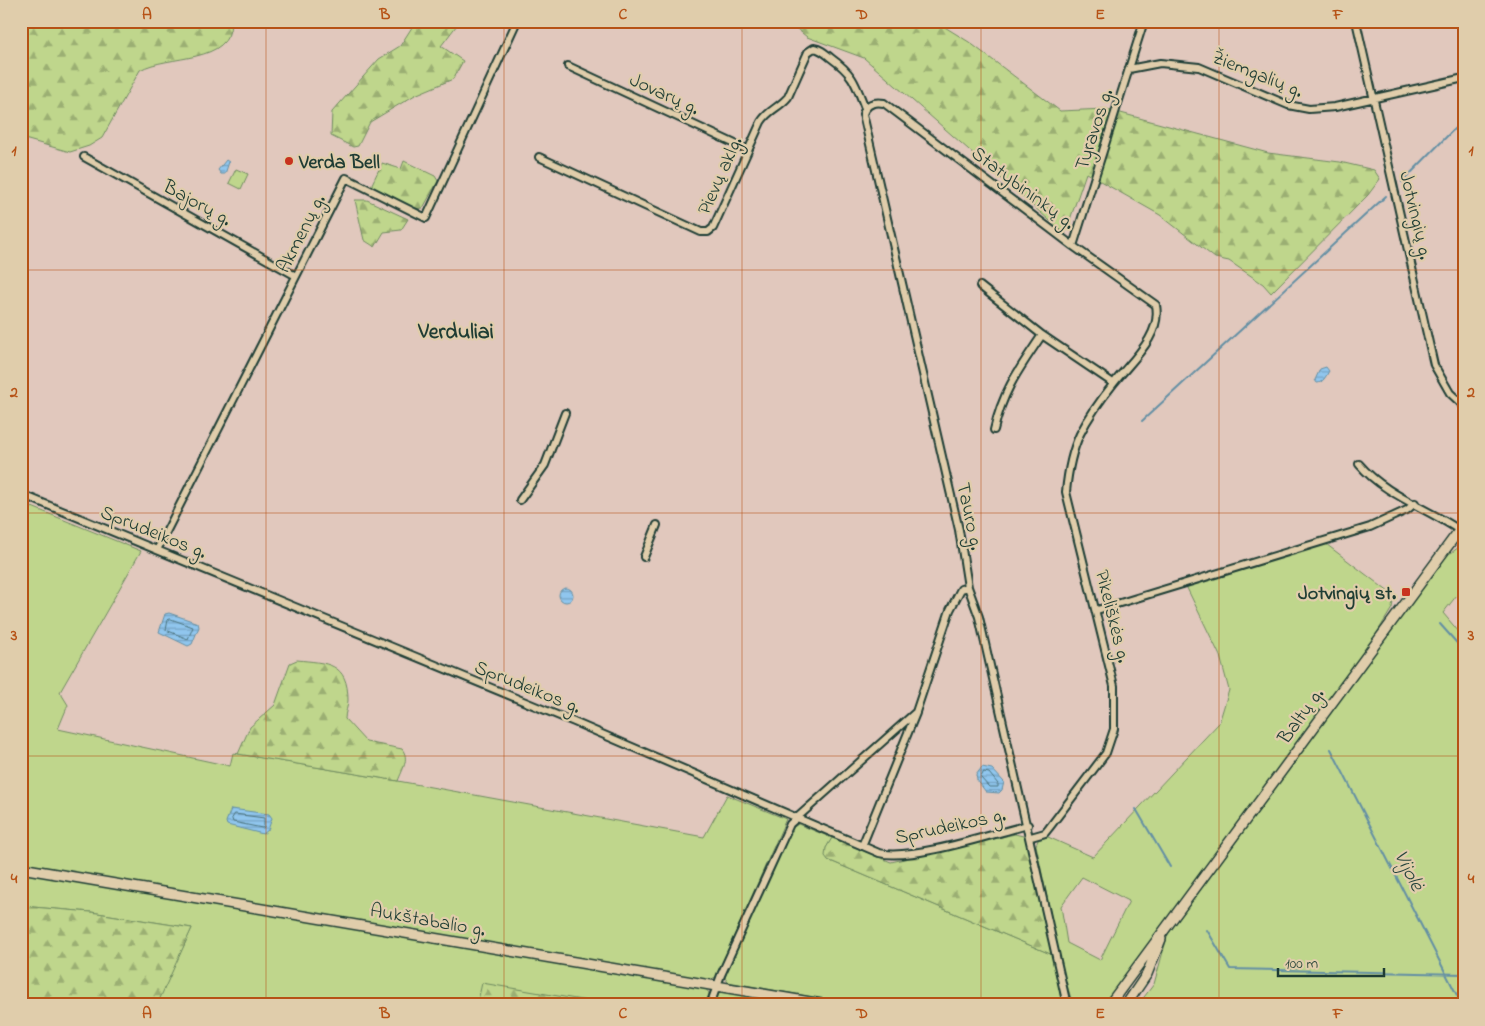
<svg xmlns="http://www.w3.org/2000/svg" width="1485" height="1026" font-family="'Indie Flower',sans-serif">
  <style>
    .green { fill: #bfd68c; stroke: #6f8a60; fill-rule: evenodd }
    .forest { fill: url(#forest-firs); stroke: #6f8a60 }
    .water { fill: url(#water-rules); stroke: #638fa4 }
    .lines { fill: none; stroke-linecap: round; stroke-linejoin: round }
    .shore { stroke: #4c747e; stroke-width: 1 }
    .stream { stroke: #638fa4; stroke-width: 2 }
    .minor-casing { stroke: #1f3d34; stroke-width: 10 }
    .secondary-casing { stroke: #1f3d34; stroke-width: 12 }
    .minor { stroke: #e0cdab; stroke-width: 6 }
    .secondary { stroke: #e0cdab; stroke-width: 9 }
    .grid { fill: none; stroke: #b65216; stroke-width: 1; stroke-opacity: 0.55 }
    .poi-dot { fill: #c8321e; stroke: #e0cdab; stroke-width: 2 }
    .labels { text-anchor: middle; stroke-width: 4.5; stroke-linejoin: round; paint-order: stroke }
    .street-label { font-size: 20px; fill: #1f3d34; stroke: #e0cdab }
    .poi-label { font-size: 20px; font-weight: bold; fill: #1f3d34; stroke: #e0cdab; text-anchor: start }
    .water-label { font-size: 21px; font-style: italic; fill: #25443d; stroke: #e0cdab }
    .quarter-label { font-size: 22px; font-weight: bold; fill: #1f3d34; stroke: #e0cdab }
    .neatline { fill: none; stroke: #b65216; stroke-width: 2 }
    .grid-label { font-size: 16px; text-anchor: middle; font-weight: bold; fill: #b65216 }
  </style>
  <defs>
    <pattern id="forest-firs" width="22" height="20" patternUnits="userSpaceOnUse" patternTransform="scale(1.25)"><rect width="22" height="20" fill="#bfd68c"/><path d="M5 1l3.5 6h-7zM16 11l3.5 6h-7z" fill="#9baf73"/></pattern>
    <pattern id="water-rules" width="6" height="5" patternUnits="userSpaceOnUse" patternTransform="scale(1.25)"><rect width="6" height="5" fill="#90c6ee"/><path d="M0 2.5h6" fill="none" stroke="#75a2c2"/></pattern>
  </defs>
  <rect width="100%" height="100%" fill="#e1c8bd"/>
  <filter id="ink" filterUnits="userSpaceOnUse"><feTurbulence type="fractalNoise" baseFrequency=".02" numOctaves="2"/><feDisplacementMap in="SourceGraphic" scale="10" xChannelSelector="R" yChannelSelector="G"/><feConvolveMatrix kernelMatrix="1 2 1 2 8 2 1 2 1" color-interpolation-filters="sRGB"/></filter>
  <g filter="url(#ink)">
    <path class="green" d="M236,169L248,174L241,189L229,183Z
      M32,507L141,551L60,692L68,705L58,729L230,766L233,753L398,781L704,837L727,795L786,819L716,977L709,980L21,863V526Z
      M1326,544L1394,596L1392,608L1375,636L1104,1005H1073L1062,969L1036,845L1038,840L1048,837L1093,857L1219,723L1229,690L1220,656L1186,586ZM1082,877L1129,901L1100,960L1067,943L1061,906Z
      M1459,547L1464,550V586L1443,613L1464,638V1005H1396L1388,1001L1372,1005H1138L1154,984L1168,934L1449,552L1451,553Z
      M798,824L832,838L826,848L828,860L1053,955L1062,1005H857L728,982L725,978L727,971L791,829Z
      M21,872L705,988L709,993L706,1005H609L483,984L477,1005H163L157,1003L192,928L91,912L21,906Z
      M722,991L802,1005H713L718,994Z"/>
    <path class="forest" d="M21,21H231C232,65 168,54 140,70L102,138L89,146L70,152L21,138Z
      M416,21H460L441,46L463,61L453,79L415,95L370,122L358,146L353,147L331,136L332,112L379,59L400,46Z
      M787,21H935L969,42L1060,111L1106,109L1268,153L1340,162L1374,170L1380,179L1368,195L1271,293L1263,284L1229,261L1215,258L1160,215L1086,173L1065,234L864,58L807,37Z
      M404,161L435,176L438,181L423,208L415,209L371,186L382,163L401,169Z
      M355,200H367L408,219L401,230L384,232L375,247L364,240Z
      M297,660C327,663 348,662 348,700C348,707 345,712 345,719L366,742L402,749C410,759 402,770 398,781L238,754L250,727L275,705L290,663Z
      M1015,834L1027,837L1053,955L828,860L825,856L826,848L832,838L891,862Z
      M21,906L91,912L192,928L157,1005H21Z
      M482,983L605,1004L477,1005Z"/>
    <path class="water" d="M226,160L229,162L225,174H221L218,170Z
      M1326,367L1329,371C1326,376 1323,383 1317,383L1315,380L1320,369Z
      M559 595a7 7 0 1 1 14 0a7 7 0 1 1-14 0Z
      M169,613L198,623L199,627L192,644L188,646L159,632L165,614Z
      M982,767L992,769L1004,782L1002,790L999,793L986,792L977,780L976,775Z
      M231,809L269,814L272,818L268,830L263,834L227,825L226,822Z"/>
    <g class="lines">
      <path class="shore" d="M171,619L193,627L188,639L166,630L168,620Z
        M984,772L989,773L998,784V787H989L981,778Z
        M235,814L264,818V827L262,828L233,822L232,819Z"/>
      <path class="stream" d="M1402,182L1464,119
        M1142,421L1386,196
        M1440,624L1464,651
        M1331,749L1462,1005
        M1136,809L1170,867
        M1207,930L1230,969L1464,974"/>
      <g class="minor-casing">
        <path id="minor" d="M1356,21L1434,365L1450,393L1464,406
          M568,66L748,150
          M1129,69L1160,63L1199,67L1288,105L1309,109L1335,107L1464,78
          M84,157L296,276
          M539,157L701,232H708L713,228L761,122C768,110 779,108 788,97L808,52L814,48C821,49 825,53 831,58C853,74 855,82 865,108
          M1073,246L1144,21
          M980,286L1042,335L1113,383
          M994,430C1003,390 1020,368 1042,335
          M1359,464C1385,495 1427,508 1459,530
          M21,494L574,722L879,853C912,861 992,834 1028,825
          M520,500L545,465L565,413
          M157,550L346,178L426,218L517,21
          M644,557L657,525
          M1097,610L1370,527L1407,510L1415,503
          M1031,837L1045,833L1049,828L1106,753L1114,729V686L1066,492C1068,471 1071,453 1080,434C1089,416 1102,398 1114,383C1131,361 1162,336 1156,305L1073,246L884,103C874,101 866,104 863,114L959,530L968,587L979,617L1067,1005
          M862,846L916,713
          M710,1005L721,975L790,824L916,712L950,610L961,589L968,587"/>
      </g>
      <g class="secondary-casing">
        <path id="secondary" d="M21,868L828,1005
          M1109,1005L1464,524
          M1126,1005L1147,974L1161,939"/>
      </g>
      <use href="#minor" class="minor"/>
      <use href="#secondary" class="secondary"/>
    </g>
  </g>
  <path class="grid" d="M266,21V1005M504,21V1005M742,21V1005M981,21V1005M1219,21V1005M21,270H1464M21,513H1464M21,756H1464"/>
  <g class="poi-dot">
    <circle cx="289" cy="161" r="5"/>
    <rect x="1401" y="587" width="10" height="10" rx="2.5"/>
  </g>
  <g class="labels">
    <g class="street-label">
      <text transform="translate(1258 73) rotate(22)" y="7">Žiemgalių g.</text>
      <text transform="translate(665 93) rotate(25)" y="7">Jovarų g.</text>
      <text transform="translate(1093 129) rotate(-72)" y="7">Tyravos g.</text>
      <text transform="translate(719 175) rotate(-66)" y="7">Pievų aklg.</text>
      <text transform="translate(1024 187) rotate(37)" y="7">Statybininkų g.</text>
      <text transform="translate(198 202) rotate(29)" y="7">Bajorų g.</text>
      <text transform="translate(1417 215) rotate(77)" y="7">Jotvingių g.</text>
      <text transform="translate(300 233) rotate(-63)" y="7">Akmenų g.</text>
      <text transform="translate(971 516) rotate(78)" y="7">Tauro g.</text>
      <text transform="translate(154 531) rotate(22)" y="7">Sprudeikos g.</text>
      <text transform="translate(1114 616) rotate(76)" y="7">Pikeliškės g.</text>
      <text transform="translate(528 686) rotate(22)" y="7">Sprudeikos g.</text>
      <text transform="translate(1300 715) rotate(-54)" y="7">Baltų g.</text>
      <text transform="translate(950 825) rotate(-12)" y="7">Sprudeikos g.</text>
      <text transform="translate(428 919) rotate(10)" y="7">Aukštabalio g.</text>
    </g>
    <g class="poi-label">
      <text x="299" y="168">Verda Bell</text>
      <text x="1396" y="599" text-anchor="end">Jotvingių st.</text>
    </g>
    <g class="water-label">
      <text transform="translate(1410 870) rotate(63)" y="7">Vijolė</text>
    </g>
    <g class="quarter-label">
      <text x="456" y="338">Verduliai</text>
    </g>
  </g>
  <rect width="1485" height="1026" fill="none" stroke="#e0cdab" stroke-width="55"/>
  <path d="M1278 968v8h106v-8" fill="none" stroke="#1f3d34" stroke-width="2.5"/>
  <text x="1285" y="968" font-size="15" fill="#1f3d34" stroke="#e0cdab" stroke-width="4" paint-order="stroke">100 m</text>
  <rect x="28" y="28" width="1430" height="970" class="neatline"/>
  <g class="grid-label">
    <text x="147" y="19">A</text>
    <text x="385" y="19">B</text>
    <text x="623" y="19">C</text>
    <text x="862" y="19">D</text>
    <text x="1100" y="19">E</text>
    <text x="1338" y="19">F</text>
    <text x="14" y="155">1</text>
    <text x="1471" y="155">1</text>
    <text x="14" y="397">2</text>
    <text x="1471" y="397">2</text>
    <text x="14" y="640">3</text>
    <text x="1471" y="640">3</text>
    <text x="14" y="883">4</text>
    <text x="1471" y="883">4</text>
    <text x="147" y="1018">A</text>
    <text x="385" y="1018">B</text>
    <text x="623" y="1018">C</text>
    <text x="862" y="1018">D</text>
    <text x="1100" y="1018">E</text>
    <text x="1338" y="1018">F</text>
  </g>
</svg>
